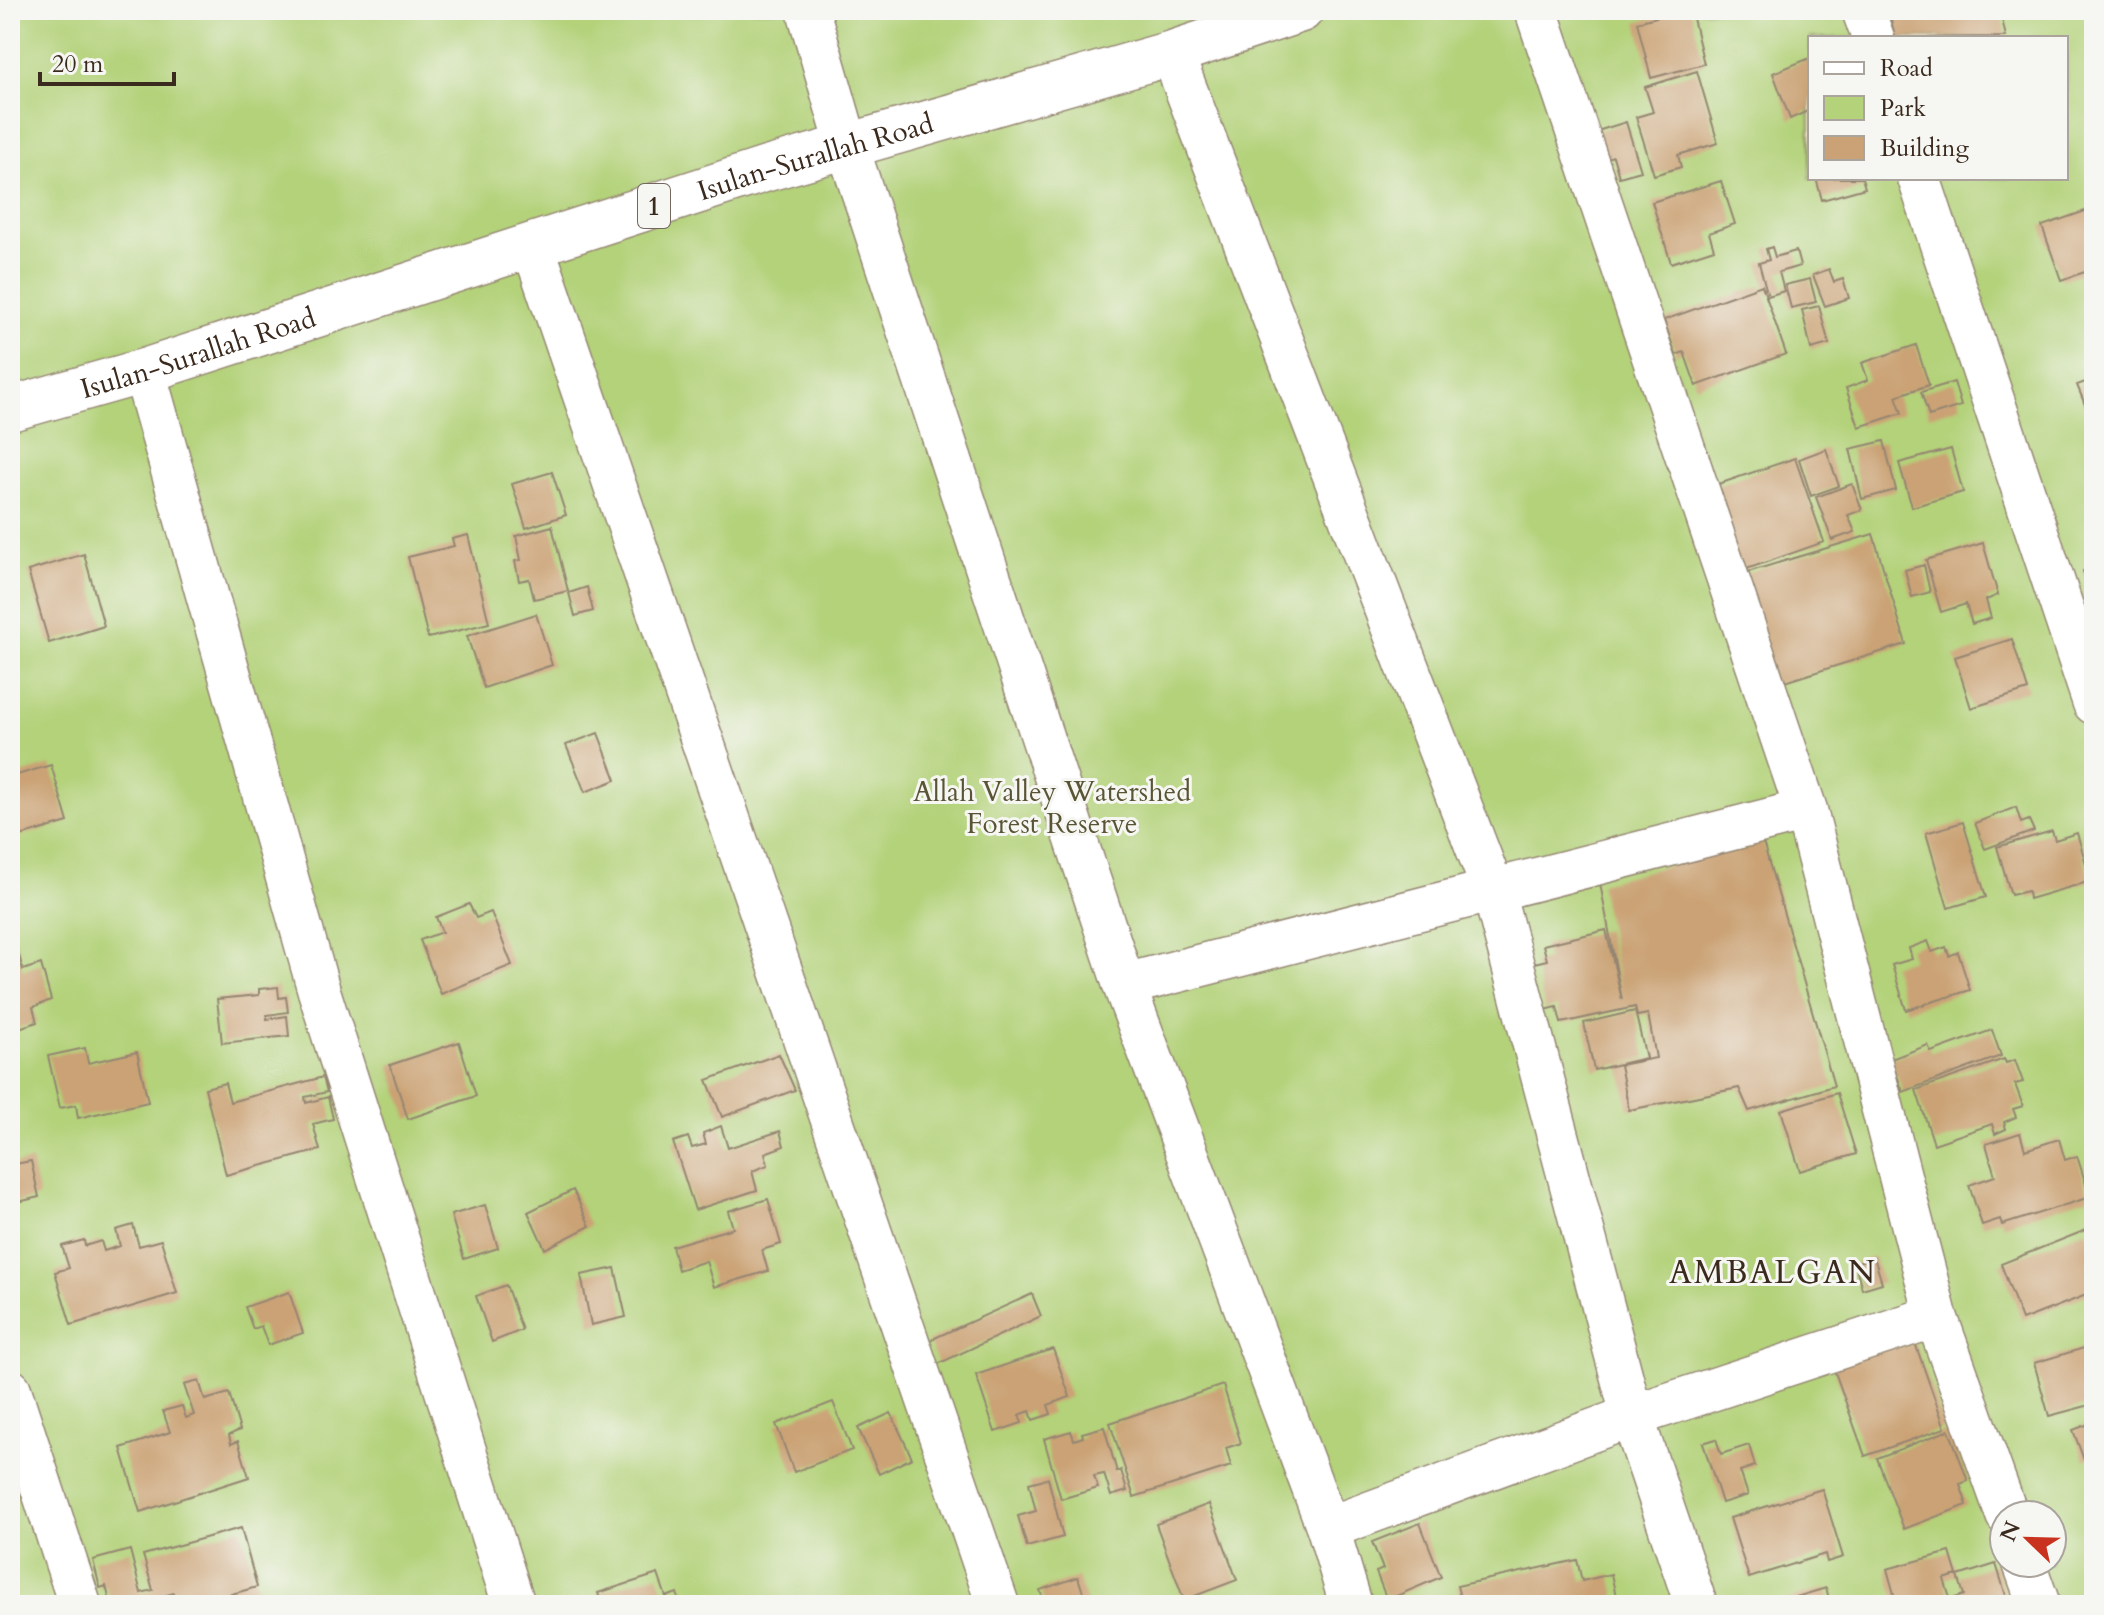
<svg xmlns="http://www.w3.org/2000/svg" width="2104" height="1615" font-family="Cardo,serif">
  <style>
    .green { fill: #b3d279; stroke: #777e4c; stroke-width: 2; fill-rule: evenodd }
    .building { fill: #caa275 }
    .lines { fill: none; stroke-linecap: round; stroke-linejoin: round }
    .street-casing { stroke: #958672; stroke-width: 45 }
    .highway-casing { stroke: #958672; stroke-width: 47 }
    .street { stroke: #fff; stroke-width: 42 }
    .highway { stroke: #fff; stroke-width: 44 }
    .labels { text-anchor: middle; stroke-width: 6; stroke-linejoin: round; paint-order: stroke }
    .shield { fill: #f6f6f2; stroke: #73675e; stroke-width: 2 }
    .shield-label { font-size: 26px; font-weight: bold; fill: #3b2a1e }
    .street-label { font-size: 28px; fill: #3b2a1e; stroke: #f6f6f2 }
    .park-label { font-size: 28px; fill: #595435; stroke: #f6f6f2 }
    .quarter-label { font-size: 32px; letter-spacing: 2px; fill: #3b2a1e; stroke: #f6f6f2 }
  </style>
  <rect width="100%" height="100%" fill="#f6f6f2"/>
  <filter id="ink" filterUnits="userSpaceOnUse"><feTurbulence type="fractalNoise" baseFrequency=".0125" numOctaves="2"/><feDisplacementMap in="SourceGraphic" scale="16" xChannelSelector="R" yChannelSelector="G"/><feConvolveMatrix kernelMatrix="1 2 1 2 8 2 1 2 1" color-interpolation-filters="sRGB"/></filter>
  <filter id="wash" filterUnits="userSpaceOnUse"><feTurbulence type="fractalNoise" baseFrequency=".006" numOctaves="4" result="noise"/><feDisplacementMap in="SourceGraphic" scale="32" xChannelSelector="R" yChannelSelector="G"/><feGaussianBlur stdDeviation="1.8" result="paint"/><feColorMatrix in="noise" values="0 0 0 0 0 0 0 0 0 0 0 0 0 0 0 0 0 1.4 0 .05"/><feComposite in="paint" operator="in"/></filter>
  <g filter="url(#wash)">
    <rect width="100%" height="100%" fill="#efe2c7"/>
    <path class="green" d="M10,10H2094V1605H10ZM1810,38H2066V178H1810ZM2004,1515H2052V1563H2004Z"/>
    <g id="blocks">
      <path class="building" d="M1683,10H1691L1704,64L1651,78L1637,22Z
        M1889,10H2000L2006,37L1895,38Z
        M1810,58V110L1790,119L1773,73Z
        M1697,71L1718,143L1678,155L1681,167L1654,175L1636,117L1653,112L1645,87Z
        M1626,122L1641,171L1619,177L1613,156L1600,160L1591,133Z
        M1816,178H1862L1865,188L1822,200Z
        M1721,181L1735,224L1709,233L1714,249L1671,263L1652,202Z
        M2094,208V269L2061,280L2042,226Z
        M1772,247L1775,257L1796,251L1800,266L1779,272L1784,291L1768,296L1759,263L1769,260L1766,249Z
        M1829,269L1834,282L1843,279L1849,298L1825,306L1813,275Z
        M1810,279L1816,302L1791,308L1785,285Z
        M1762,285L1786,354L1696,386L1684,352L1676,355L1664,320Z
        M1819,306L1829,344L1811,349L1802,310Z
        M1916,345L1929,385L1896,396L1902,413L1859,427L1846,388L1868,380L1862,363Z
        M2094,379V415L2090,417L2077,385Z
        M1954,382L1961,406L1929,416L1921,392Z
        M1884,441L1896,490L1862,499L1850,449Z
        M1826,449L1839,486L1811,496L1799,459Z
        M1951,449L1963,492L1912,507L1899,463Z
        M1795,458L1824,542L1738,572L1710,487Z
        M552,472L566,515L526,528L512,484Z
        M1852,484L1862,510L1848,515L1855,532L1832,540L1816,497Z
        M552,526L568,591L534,599L529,579L519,581L515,561L521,560L516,536Z
        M1873,534L1906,644L1768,687L1735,576Z
        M468,535L489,623L428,638L408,557L454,546L452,539Z
        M1983,543L1998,595L1986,600L1991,618L1972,624L1966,604L1941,612L1926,560Z
        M84,554L104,626L49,643L28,571Z
        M1924,565L1930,592L1912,597L1905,570Z
        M2094,568V604H2093L2083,571Z
        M587,587L593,611L575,616L569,593Z
        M536,614L552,665L484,688L467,636Z
        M2012,639L2028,690L1971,708L1955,657Z
        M598,733L616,780L585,792L566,745Z
        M51,765L68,822L10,839V777Z
        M2016,807L2021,823L2029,820L2034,831L1985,849L1975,823Z
        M1963,822L1986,897L1948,908L1926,833Z
        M2052,831L2055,840L2077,833L2091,881L2029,899L2028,891L2011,895L1997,847Z
        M1763,842L1834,1086L1749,1111L1739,1088L1629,1110L1620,1065L1656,1058L1648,1014L1637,1016L1635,1007L1561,1023L1557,1007L1545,1010L1534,963L1547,960L1543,945L1606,930L1622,1000L1600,883Z
        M469,904L476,918L491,912L512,965L441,994L420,940L442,932L436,917Z
        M1928,941L1932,952L1946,947L1949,956L1958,952L1970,990L1906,1010L1892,965L1912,959L1909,948Z
        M17,948L23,970L41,964L51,1000L33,1007L37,1022L10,1031V950Z
        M278,987L279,998L286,997L288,1012L267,1015V1019L287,1016L289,1036L222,1043L217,999L259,995V989Z
        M1635,1011L1646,1058L1594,1070L1584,1023Z
        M1992,1030L2001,1056L1903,1092L1891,1059L1928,1045L1931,1052Z
        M459,1042L476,1096L408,1119L390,1065Z
        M85,1048L88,1063L137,1052L148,1102L78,1118L76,1105L60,1108L48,1056Z
        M779,1054L795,1090L722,1117L707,1080Z
        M2004,1059L2006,1063L2015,1060L2023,1082L2015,1084L2023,1106L2013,1109L2016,1117L2004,1122L2006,1129L1995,1134L1992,1124L1934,1144L1916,1090Z
        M323,1077L327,1092L305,1097L306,1103L328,1097L333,1119L313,1124L320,1150L226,1175L205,1088L225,1083L230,1102Z
        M1837,1093L1856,1154L1800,1171L1781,1110Z
        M721,1126L728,1148L780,1131L784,1146L765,1153L768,1165L752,1171L757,1190L695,1210L673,1142L688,1137L692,1148L706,1144L703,1133Z
        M2020,1133L2025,1150L2059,1139L2065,1160L2077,1156L2090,1197L2002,1225L2000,1219L1982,1225L1969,1185L1995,1176L1986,1144Z
        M31,1161L39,1197L10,1204V1165Z
        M573,1190L590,1226L545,1249L528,1212Z
        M768,1199L781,1244L762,1250L768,1271L714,1287L706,1261L678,1270L672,1246L733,1228L728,1211Z
        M485,1205L498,1248L464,1259L451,1215Z
        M133,1225L139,1246L161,1240L177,1293L71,1325L55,1272L69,1268L62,1246L84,1240L85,1246L101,1241L104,1251L120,1246L116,1230Z
        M2086,1230L2094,1251V1292L2022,1320L2001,1264Z
        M1874,1257L1882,1283L1862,1289L1855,1263Z
        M615,1268L626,1317L591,1325L581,1275Z
        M506,1285L522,1330L492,1342L476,1296Z
        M289,1292L303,1333L268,1345L261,1326L253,1329L245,1307Z
        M1032,1294L1041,1316L938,1364L928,1341Z
        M1915,1343L1945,1428L1865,1456L1831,1361Z
        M2094,1345V1404L2049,1416L2034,1363Z
        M1053,1349L1070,1397L1048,1405L1051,1414L1033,1420L1030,1411L1019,1415L1022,1423L995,1432L976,1375Z
        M199,1381L205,1400L229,1393L240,1430L229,1435L231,1444L238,1441L249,1477L140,1512L121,1448L170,1432L163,1411L182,1406L186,1418L194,1415L184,1385Z
        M1223,1385L1241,1443L1226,1448L1231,1466L1134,1497L1110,1423Z
        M833,1402L852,1450L794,1472L776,1424Z
        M891,1413L912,1458L879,1474L858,1428Z
        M2094,1422V1456L2084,1460L2073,1430Z
        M1104,1427L1117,1472L1121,1470L1127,1491L1111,1496L1104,1474L1094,1476L1098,1488L1061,1499L1044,1439L1071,1431L1074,1440L1083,1437L1082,1433Z
        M1949,1430L1968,1481L1960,1484L1967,1505L1904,1529L1877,1458Z
        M1716,1439L1721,1454L1749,1445L1755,1466L1740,1471L1748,1495L1722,1503L1703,1443Z
        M1048,1478L1063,1537L1027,1547L1018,1516L1036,1511L1029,1483Z
        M1822,1489L1843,1557L1827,1562L1825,1554L1749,1578L1730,1518Z
        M1209,1504L1237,1580L1184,1600L1156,1524Z
        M1420,1523L1441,1577L1387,1600L1376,1572L1383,1569L1372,1542Z
        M241,1528L257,1587L192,1605H178L174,1593L131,1605H111L106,1586L100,1588L93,1560L130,1550L141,1593L153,1590L143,1555Z
        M1950,1552L1957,1575L1944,1579L1952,1605H1897L1887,1569Z
        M1577,1560L1582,1581L1611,1574L1618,1605H1462L1457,1586Z
        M1996,1564L2009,1605H1954L1952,1599L1964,1595L1958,1576Z
        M658,1574L666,1597L677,1593L681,1605H602L598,1593Z
        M1078,1577L1087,1605H1045L1040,1590Z
        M1826,1588L1831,1605H1774L1773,1604Z"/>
    </g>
  </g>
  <g filter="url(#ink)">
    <use href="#blocks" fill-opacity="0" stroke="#958672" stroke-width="2"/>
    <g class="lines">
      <g class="street-casing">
        <path id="street" d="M808,10L847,145L1124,985L1328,1528L1351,1605
          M1536,10L1806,810L1936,1316L2007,1515
          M1863,10L1873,38
          M1172,53L1493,890L1632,1416L1696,1605
          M1919,178L2094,703
          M533,246L998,1605
          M144,371L319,991L514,1605
          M1124,985L1806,810
          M10,1390L80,1605
          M1328,1528L1632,1416L1936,1316
          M2024,1563L2039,1605"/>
      </g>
      <g class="highway-casing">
        <g id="highway">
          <path id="s1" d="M10,409L144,371L767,169L1172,53L1301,10"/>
        </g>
      </g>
      <use href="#street" class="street"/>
      <use href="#highway" class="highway"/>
    </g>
  </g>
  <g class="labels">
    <rect class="shield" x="638" y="184" width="32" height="44" rx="6"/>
    <g class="shield-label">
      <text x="654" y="215">1</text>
    </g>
    <g class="street-label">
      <text dy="10" stroke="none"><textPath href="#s1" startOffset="844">Isulan-Surallah Road</textPath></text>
      <text dy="10" stroke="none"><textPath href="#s1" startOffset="196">Isulan-Surallah Road</textPath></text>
    </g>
    <g class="park-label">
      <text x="1052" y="801">Allah Valley Watershed<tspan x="1052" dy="32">Forest Reserve</tspan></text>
    </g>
    <g class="quarter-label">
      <text x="1773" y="1283">AMBALGAN</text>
    </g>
  </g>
  <rect width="2104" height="1615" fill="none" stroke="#f6f6f2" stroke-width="40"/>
  <rect x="1808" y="36" width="260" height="144" fill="#f6f6f2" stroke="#aba49d" stroke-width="2"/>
  <rect x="1824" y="62" width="40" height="12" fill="#ffffff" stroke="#aba49d" stroke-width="2"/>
  <text x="1880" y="76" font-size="24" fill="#3b2a1e">Road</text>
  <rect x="1824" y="96" width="40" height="24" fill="#b3d279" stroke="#aba49d" stroke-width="2"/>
  <text x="1880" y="116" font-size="24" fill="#3b2a1e">Park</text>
  <rect x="1824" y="136" width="40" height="24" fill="#caa275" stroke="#aba49d" stroke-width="2"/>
  <text x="1880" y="156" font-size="24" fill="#3b2a1e">Building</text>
  <g transform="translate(2028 1539) rotate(293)"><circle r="38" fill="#f6f6f2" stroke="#aba49d" stroke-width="2"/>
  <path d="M0-6L14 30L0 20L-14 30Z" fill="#c8321e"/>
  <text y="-12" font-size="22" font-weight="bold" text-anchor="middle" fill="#3b2a1e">N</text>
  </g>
  <path d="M40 72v12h134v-12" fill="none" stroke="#3b2a1e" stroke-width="4"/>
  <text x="52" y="72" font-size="24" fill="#3b2a1e" stroke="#f6f6f2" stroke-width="6" paint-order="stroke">20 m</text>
</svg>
